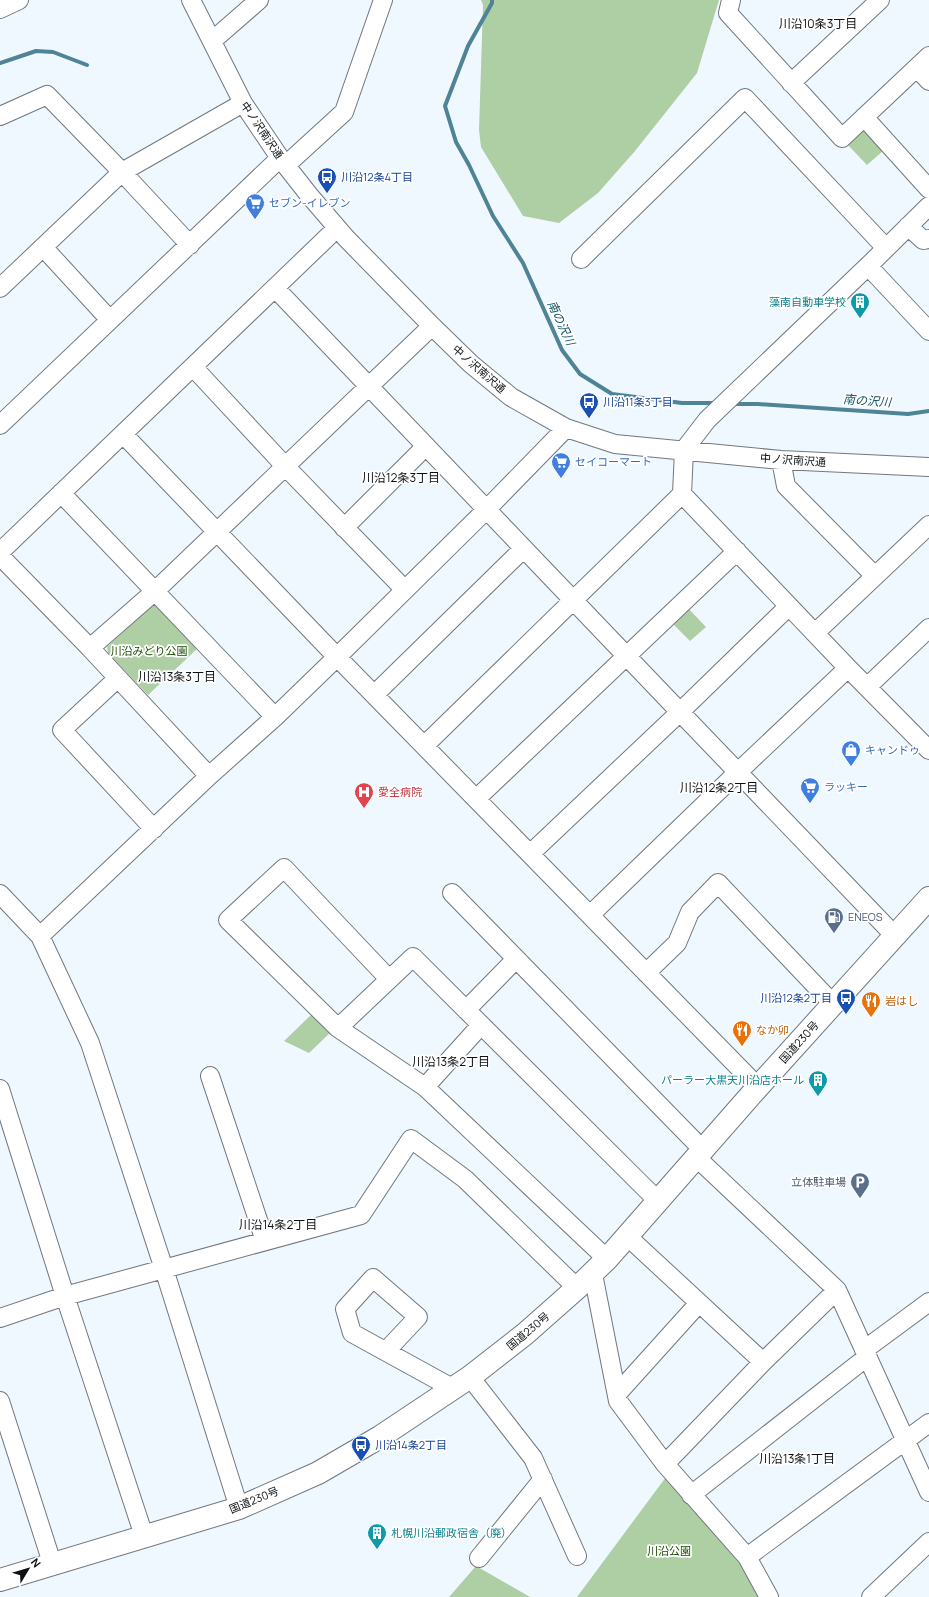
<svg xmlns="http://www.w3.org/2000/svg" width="929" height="1597" font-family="Manrope,'Noto Sans JP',sans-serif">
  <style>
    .green { fill: #aecea3 }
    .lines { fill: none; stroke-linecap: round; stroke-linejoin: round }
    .stream { stroke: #4e8495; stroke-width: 4 }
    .minor-casing { stroke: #71777d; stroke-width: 20 }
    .highway-casing { stroke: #71777d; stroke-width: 24 }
    .minor { stroke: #fff; stroke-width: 18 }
    .highway { stroke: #fff; stroke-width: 22 }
    .labels { text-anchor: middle; stroke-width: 3.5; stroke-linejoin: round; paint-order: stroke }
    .street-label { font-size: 11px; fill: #0d1012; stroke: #fff }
    .transit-label { font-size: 11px; fill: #164399; stroke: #fff; text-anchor: start }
    .shop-label { font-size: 11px; fill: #366cbe; stroke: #fff; text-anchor: start }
    .culture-label { font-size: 11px; fill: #0d838f; stroke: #fff; text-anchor: end }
    .park-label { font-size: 11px; fill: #1a4b01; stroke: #fff }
    .health-label { font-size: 11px; fill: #be3a42; stroke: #fff; text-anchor: start }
    .service-label { font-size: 11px; fill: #4e5e75; stroke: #fff; text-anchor: start }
    .food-label { font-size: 11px; fill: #c56008; stroke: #fff; text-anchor: start }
    .neighbourhood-label { font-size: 12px; fill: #0d1012; stroke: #fff }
    .water-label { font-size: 12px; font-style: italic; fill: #135364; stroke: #fff }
  </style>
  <rect width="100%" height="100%" fill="#f0f8ff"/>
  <path class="green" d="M481,0H719L697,73L635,151L598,193L559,223L523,216L481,147L479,130L483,5Z
    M862,128L883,151L867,165L846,143Z
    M156,602L198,648L148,695L108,653L107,647Z
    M685,605L706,627L690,641L669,620Z
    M313,1013L332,1031L309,1053L284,1041Z
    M666,1477L742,1562L763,1597H577Z
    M476,1566L530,1597H449Z"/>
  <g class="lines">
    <path class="stream" d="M492,0V3L468,46L445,106L456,142L469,165L493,216L523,263L562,350L580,374L612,394L682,403H715
      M0,63L36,51L53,52L87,65
      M732,404H758L908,414L929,411"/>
    <g class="minor-casing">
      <path id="minor" d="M191,0L243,103L280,158L309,195L346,238L432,326L471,364L511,397L566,428L615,444L781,460L929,467
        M731,0L728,13L842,138L929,56
        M0,9L19,0
        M212,41L259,0
        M917,68L929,81
        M791,83L880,0
        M0,116L47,95L122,172L190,245
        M864,117L929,189
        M286,165L344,112L383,0
        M929,206L868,266L707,420L684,450L682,494L848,668L929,750
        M908,226L923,240L929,239
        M43,247L110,320
        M581,259L745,98L886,248
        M868,266L929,331
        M0,288L122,172L243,103
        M275,288L680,712L895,936
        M193,367L285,466L405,590
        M0,425L280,158
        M123,434L337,657L758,1087
        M781,460L786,486L875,576
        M61,493L275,717
        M344,528L426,446
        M0,552L337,228
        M0,556L90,648L209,776
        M815,633L929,525
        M90,648L154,592L432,326
        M118,678L62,730L154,829
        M867,687L929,628
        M374,695L523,549
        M424,746L682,494
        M476,799L737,551
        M530,854L680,712L789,606
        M452,893L703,1150
        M0,894L40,936L90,1043L164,1269L239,1508
        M590,915L738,772L848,668
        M40,936L209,776L275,717L337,657L486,510L566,428
        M646,973L677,943L690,912L718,883L833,1004
        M389,979L284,868L228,920L338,1028L425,1087L607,1259
        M466,1010L516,959
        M338,1028L413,957L658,1201
        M210,1076L265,1241
        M425,1087L481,1025
        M0,1089L65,1296L144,1536
        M697,1158L837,1290L929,1492
        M627,1236L763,1362
        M593,1274L618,1401L665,1464L747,1557L769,1597
        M0,1318L65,1296L361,1215L411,1139L465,1179L577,1288
        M864,1350L929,1302
        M386,1351L418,1317L373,1278L345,1309L352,1333L454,1389
        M470,1377L533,1458L577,1556
        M617,1394L699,1303
        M0,1401L52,1563
        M665,1464L763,1362L837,1290
        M691,1495L867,1357
        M747,1557L929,1423
        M479,1558L543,1479
        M871,1597L929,1542"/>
    </g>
    <g class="highway-casing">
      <path id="highway" d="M0,1580L239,1508L318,1473L380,1437L470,1377L525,1334L577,1288L607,1259L758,1087L929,898"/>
    </g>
    <use href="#minor" class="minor"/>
    <use href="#highway" class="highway"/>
  </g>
  <defs>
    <g id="bus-pin" transform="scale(1)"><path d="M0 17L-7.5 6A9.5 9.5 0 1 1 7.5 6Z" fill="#1a4fb4" stroke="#fff"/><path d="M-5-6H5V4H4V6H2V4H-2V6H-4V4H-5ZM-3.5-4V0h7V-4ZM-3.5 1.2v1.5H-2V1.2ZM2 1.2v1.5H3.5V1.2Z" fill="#fff"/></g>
    <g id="supermarket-pin" transform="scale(1)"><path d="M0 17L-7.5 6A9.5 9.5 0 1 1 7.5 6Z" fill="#3f7fe0" stroke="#fff"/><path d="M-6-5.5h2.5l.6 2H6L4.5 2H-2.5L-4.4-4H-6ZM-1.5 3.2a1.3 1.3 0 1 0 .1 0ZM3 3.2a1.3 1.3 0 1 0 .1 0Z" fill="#fff"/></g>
    <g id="building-pin" transform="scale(1)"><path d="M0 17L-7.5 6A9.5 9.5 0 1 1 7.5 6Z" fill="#0f9aa8" stroke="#fff"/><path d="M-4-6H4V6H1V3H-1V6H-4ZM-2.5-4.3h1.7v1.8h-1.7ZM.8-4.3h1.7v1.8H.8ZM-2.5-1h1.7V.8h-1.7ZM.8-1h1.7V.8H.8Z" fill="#fff"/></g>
    <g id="shop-pin" transform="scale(1)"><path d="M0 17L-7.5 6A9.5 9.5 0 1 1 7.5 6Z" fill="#3f7fe0" stroke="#fff"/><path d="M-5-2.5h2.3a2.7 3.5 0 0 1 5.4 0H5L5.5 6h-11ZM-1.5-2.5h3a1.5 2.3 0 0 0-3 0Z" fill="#fff"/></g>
    <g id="hospital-pin" transform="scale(1)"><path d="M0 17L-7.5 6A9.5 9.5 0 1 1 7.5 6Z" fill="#e0444e" stroke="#fff"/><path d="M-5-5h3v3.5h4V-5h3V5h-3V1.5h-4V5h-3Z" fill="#fff"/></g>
    <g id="fuel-pin" transform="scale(1)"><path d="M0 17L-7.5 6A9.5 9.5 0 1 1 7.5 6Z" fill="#5c6f8a" stroke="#fff"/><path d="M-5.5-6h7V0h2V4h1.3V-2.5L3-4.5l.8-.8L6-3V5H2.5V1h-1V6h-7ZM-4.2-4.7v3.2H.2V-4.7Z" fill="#fff"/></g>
    <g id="restaurant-pin" transform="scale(1)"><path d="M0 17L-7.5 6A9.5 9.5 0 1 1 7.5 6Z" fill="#e8710a" stroke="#fff"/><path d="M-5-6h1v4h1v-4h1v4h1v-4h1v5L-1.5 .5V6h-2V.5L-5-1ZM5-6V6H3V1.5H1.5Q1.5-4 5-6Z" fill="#fff"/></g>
    <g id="parking-pin" transform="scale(1)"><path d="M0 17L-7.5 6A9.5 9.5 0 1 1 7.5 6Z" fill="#5c6f8a" stroke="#fff"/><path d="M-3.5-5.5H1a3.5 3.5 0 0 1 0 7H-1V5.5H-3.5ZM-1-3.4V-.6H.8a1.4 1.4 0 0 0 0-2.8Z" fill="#fff"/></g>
  </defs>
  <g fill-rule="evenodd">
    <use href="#bus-pin" x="327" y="177"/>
    <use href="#supermarket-pin" x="255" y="203"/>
    <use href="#building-pin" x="860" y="302"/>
    <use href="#bus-pin" x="589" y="402"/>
    <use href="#supermarket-pin" x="561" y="462"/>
    <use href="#shop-pin" x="851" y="750"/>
    <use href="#supermarket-pin" x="810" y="787"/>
    <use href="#hospital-pin" x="364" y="792"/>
    <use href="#fuel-pin" x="834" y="917"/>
    <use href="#bus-pin" x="846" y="998"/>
    <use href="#restaurant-pin" x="871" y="1001"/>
    <use href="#restaurant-pin" x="742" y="1030"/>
    <use href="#building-pin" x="818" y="1080"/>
    <use href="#parking-pin" x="860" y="1182"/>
    <use href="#bus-pin" x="361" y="1445"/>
    <use href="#building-pin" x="377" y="1533"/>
  </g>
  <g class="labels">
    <g class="street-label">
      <text transform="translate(262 130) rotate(56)" y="4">中ノ沢南沢通</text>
      <text transform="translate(479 369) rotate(41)" y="4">中ノ沢南沢通</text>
      <text transform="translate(793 460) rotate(4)" y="4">中ノ沢南沢通</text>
      <text transform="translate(799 1042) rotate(-48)" y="4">国道230号</text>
      <text transform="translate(528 1331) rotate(-40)" y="4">国道230号</text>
      <text transform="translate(254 1500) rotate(-22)" y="4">国道230号</text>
    </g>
    <g class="transit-label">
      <text x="341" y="181">川沿12条4丁目</text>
      <text x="603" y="406">川沿11条3丁目</text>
      <text x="832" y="1002" text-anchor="end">川沿12条2丁目</text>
      <text x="375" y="1449">川沿14条2丁目</text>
    </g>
    <g class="shop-label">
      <text x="269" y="207">セブン-イレブン</text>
      <text x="575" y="466">セイコーマート</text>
      <text x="865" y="754">キャンドゥ</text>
      <text x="824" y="791">ラッキー</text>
    </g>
    <g class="culture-label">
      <text x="846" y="306">藻南自動車学校</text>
      <text x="804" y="1084">パーラー大黒天川沿店ホール</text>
      <text x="391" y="1537" text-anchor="start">札幌川沿郵政宿舎（廃）</text>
    </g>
    <g class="park-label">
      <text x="149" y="655">川沿みどり公園</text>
      <text x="669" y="1555">川沿公園</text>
    </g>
    <g class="health-label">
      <text x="378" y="796">愛全病院</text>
    </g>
    <g class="service-label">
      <text x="848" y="921">ENEOS</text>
      <text x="846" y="1186" text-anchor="end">立体駐車場</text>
    </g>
    <g class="food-label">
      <text x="885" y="1005">岩はし</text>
      <text x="756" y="1034">なか卯</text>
    </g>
    <g class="neighbourhood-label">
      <text x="818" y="28">川沿10条3丁目</text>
      <text x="401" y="482">川沿12条3丁目</text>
      <text x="177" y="681">川沿13条3丁目</text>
      <text x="719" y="792">川沿12条2丁目</text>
      <text x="451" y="1066">川沿13条2丁目</text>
      <text x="278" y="1229">川沿14条2丁目</text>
      <text x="797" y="1463">川沿13条1丁目</text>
    </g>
    <g class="water-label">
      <text transform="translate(561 323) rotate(65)" y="4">南の沢川</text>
      <text transform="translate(867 401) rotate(4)" y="4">南の沢川</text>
    </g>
  </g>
  <g transform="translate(28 1569) rotate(52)" stroke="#ffffff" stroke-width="3" paint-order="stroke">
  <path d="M0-3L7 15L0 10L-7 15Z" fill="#0d1012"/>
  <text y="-6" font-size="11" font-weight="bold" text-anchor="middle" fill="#0d1012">N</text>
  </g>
</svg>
